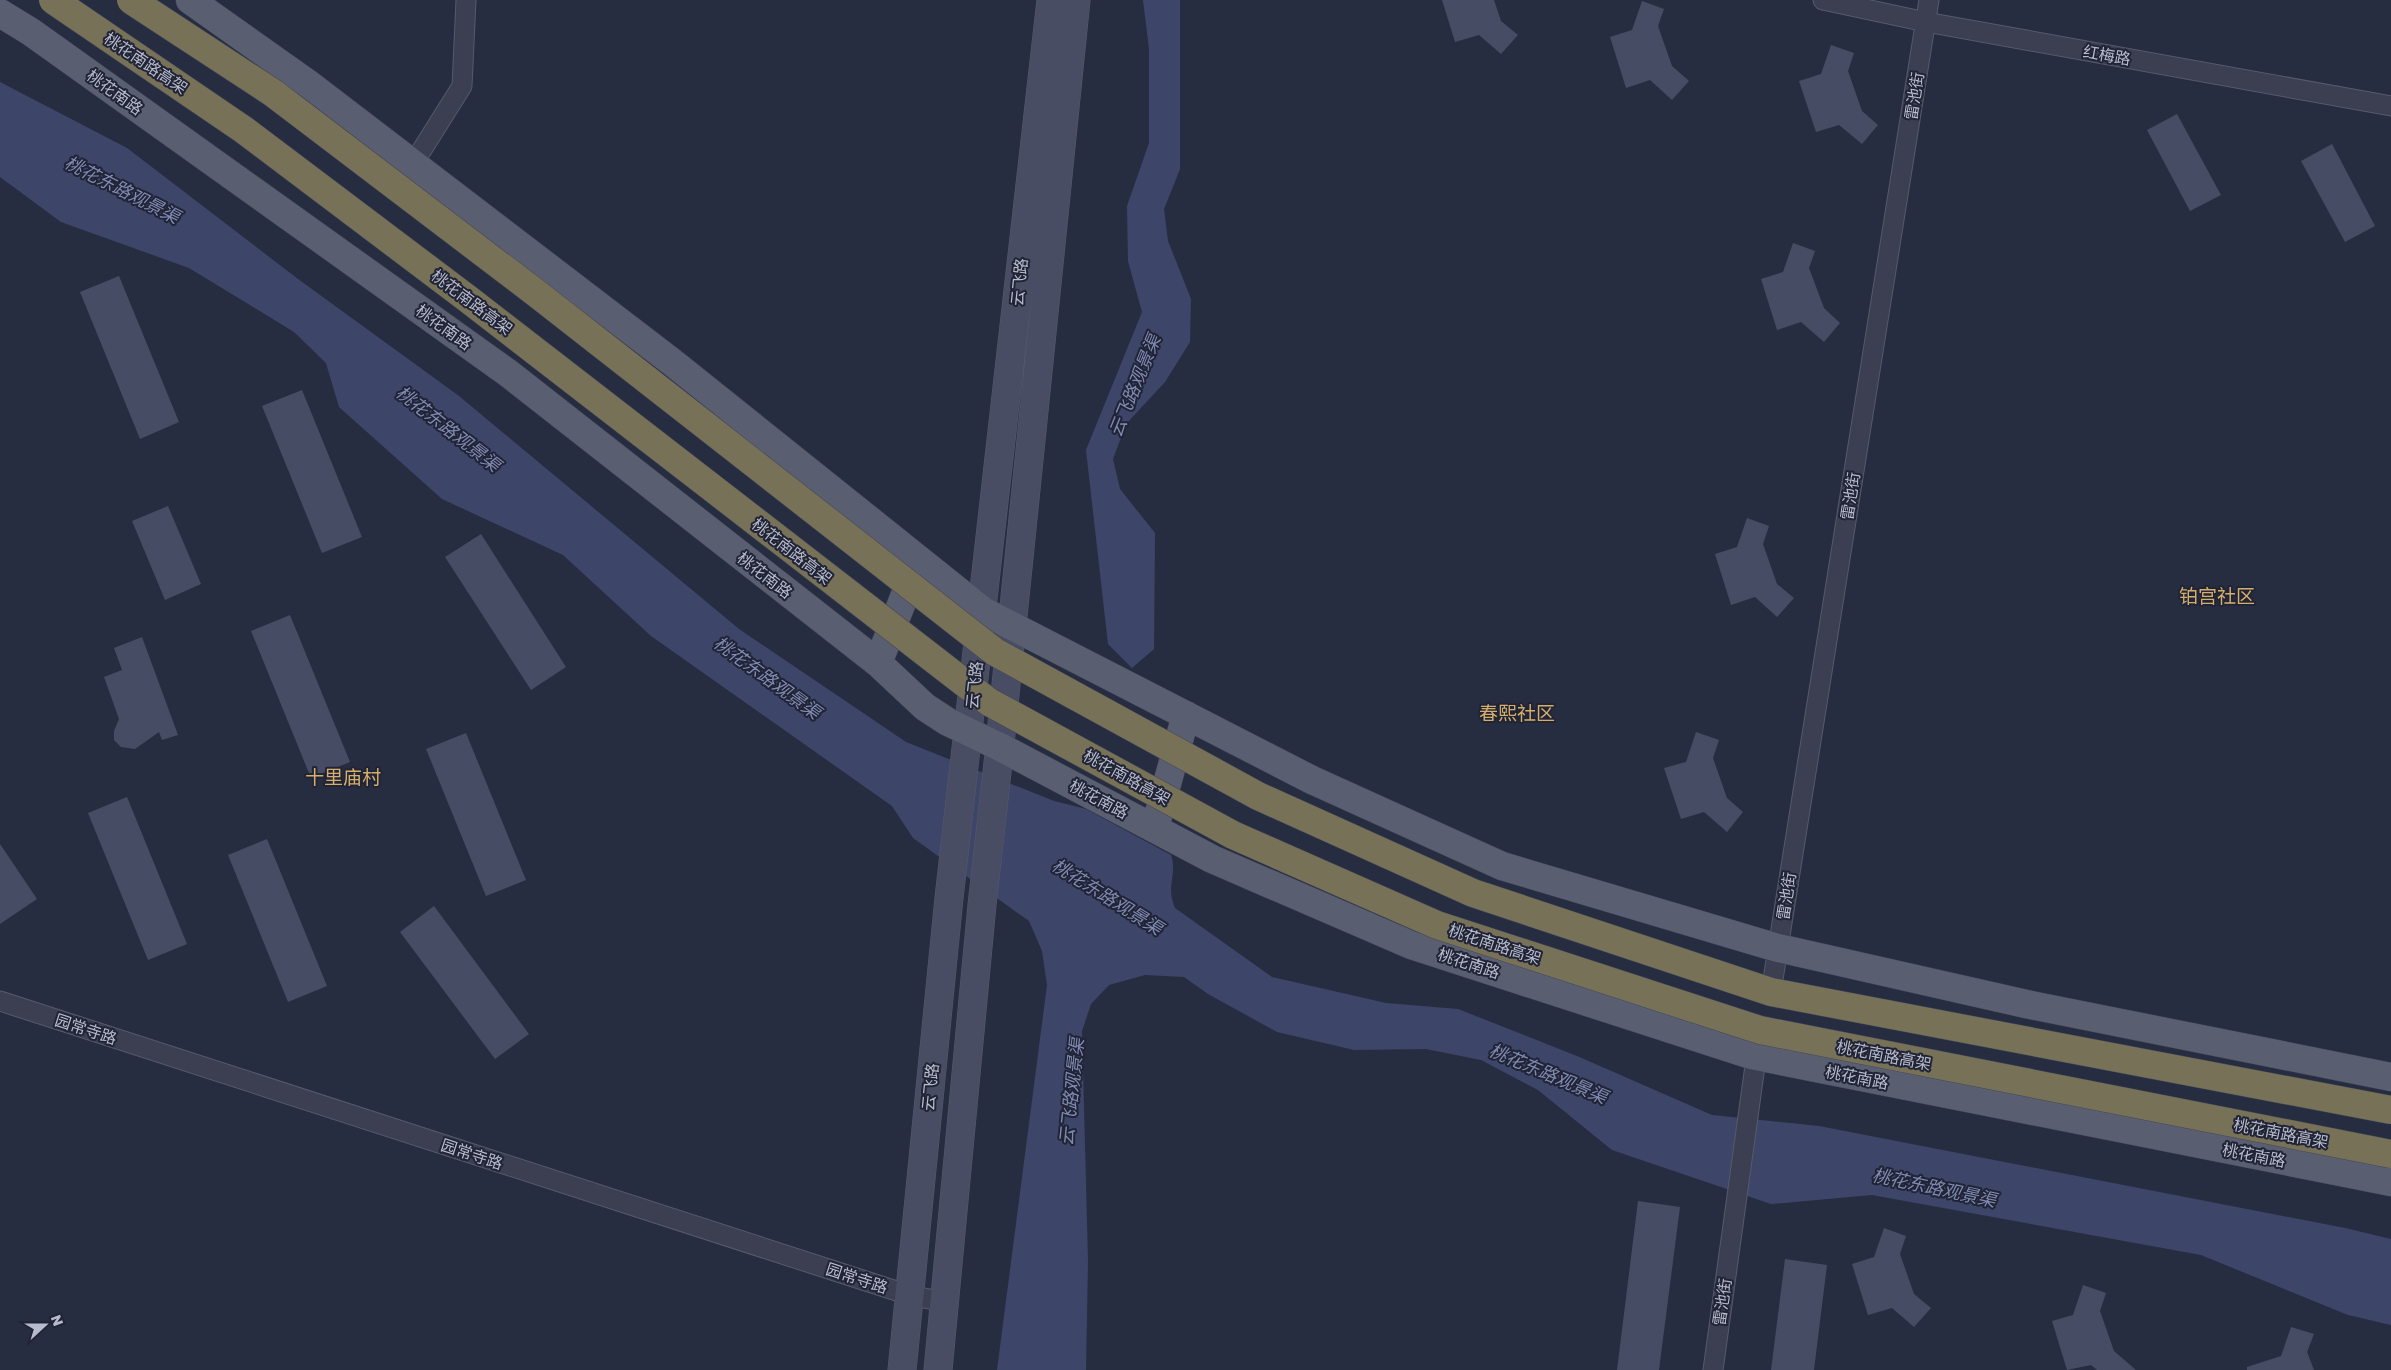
<svg xmlns="http://www.w3.org/2000/svg" width="2391" height="1370" font-family="'Golos Text','Noto Sans SC',sans-serif">
  <style>
    .water { fill: #3d4669 }
    .building { fill: #464c63 }
    .lines { fill: none; stroke-linecap: round; stroke-linejoin: round }
    .street-casing { stroke: #565a6b; stroke-width: 21 }
    .secondary-casing { stroke: #565a6b; stroke-width: 29 }
    .primary-casing { stroke: #45485a; stroke-width: 29 }
    .street { stroke: #3b3f51; stroke-width: 19 }
    .secondary { stroke: #494d64; stroke-width: 28 }
    .primary { stroke: #595e71; stroke-width: 28 }
    .highway-bridge-casing { stroke: #434758; stroke-width: 29; stroke-linecap: butt }
    .highway-bridge { stroke: #777158; stroke-width: 28 }
    .labels { text-anchor: middle; stroke-width: 4; stroke-linejoin: round; paint-order: stroke }
    .street-label { font-size: 16px; fill: #b8bbcb; stroke: #202436 }
    .water-label { font-size: 18px; font-style: italic; fill: #808bb2; stroke: #202436 }
    .quarter-label { font-size: 19px; fill: #d4ae6a; stroke: #202436 }
  </style>
  <rect width="100%" height="100%" fill="#272d41"/>
  <path class="water" d="M1143,0H1180V169L1164,209L1168,241L1191,299L1190,342L1165,382L1126,424L1113,459L1120,489L1155,533L1154,649L1132,668L1108,644L1086,450L1142,312L1128,261L1127,206L1149,143V49Z
    M0,82L127,148L298,279L459,396L739,629L906,742L1054,801L1086,809L1171,855C1178,875 1165,885 1175,908L1272,977L1386,1003L1458,1009L1577,1056L1712,1115L1819,1126L2345,1228L2391,1239V1325L2348,1315L2201,1255L1872,1195L1771,1204L1612,1150L1538,1090L1481,1060L1426,1049L1354,1050L1277,1032L1208,994L1184,977L1145,975L1109,985L1091,1004L1082,1031L1088,1261L1086,1370H997L1047,985L1042,951L1029,921L913,838L892,806L651,636L563,555L442,499L339,407L326,363L294,332L189,268L61,222L0,177Z"/>
  <path class="building" d="M1442,0H1494L1501,21L1518,35L1501,54L1479,35L1455,42Z
    M1642,1L1664,9L1658,26L1672,66L1689,81L1672,100L1650,80L1626,88L1610,37L1632,30Z
    M1831,45L1854,53L1848,71L1862,111L1878,125L1862,144L1839,125L1816,132L1799,81L1821,74Z
    M2177,114L2221,195L2190,211L2147,130Z
    M2332,144L2375,226L2345,242L2301,161Z
    M1793,243L1815,251L1809,268L1824,308L1840,323L1824,342L1801,322L1777,330L1761,279L1783,272Z
    M119,276L179,422L140,439L80,292Z
    M302,390L362,537L322,553L262,406Z
    M168,506L201,584L165,600L132,521Z
    M1747,518L1769,526L1763,544L1777,584L1794,598L1777,617L1755,597L1731,605L1715,554L1737,547Z
    M481,534L566,667L531,690L445,557Z
    M290,615L350,762L311,778L251,631Z
    M142,637L178,735L162,740L159,732L135,749L121,747L114,740V731L119,719L104,677L122,670L114,648Z
    M1696,732L1719,740L1713,758L1727,798L1743,812L1727,832L1704,812L1681,819L1664,768L1686,762Z
    M466,733L526,880L486,896L426,749Z
    M127,797L187,944L148,960L88,813Z
    M267,839L327,986L288,1002L228,855Z
    M0,844L37,899L0,924Z
    M434,906L529,1034L495,1059L400,932Z
    M1638,1201L1680,1207L1659,1370H1617Z
    M1884,1228L1906,1236L1900,1254L1914,1294L1931,1308L1914,1327L1892,1308L1868,1315L1852,1264L1874,1257Z
    M1785,1259L1827,1265L1814,1370H1771Z
    M2083,1285L2106,1293L2100,1311L2114,1351L2136,1370H2097L2091,1365L2067,1370L2052,1321L2073,1315Z
    M2291,1327L2314,1334L2307,1352L2314,1370H2247V1367L2281,1356Z"/>
  <g class="lines">
    <g class="street-casing">
      <path id="street" d="M1823,0L1926,22L2391,106
        M413,164L462,86L466,0
        M1771,992L1929,0
        M0,1001L909,1295L944,1302
        M1713,1370L1758,1044"/>
    </g>
    <g class="secondary-casing">
      <path id="secondary" d="M902,1370L949,898L1051,0
        M938,1370L982,905L998,763L1076,0"/>
    </g>
    <g class="primary-casing">
      <path id="primary" d="M190,0L310,85L672,362L983,611L1312,780L1502,866L1778,948L2026,1004L2391,1077
        M0,13L31,32L508,373L878,663L925,707L948,722L1000,747L1212,859L1411,945L1751,1055L2391,1182
        M878,663L918,562
        M1157,820L1186,715"/>
    </g>
    <use href="#street" class="street"/>
    <use href="#secondary" class="secondary"/>
    <use href="#primary" class="primary"/>
    <g class="highway-bridge-casing">
      <path id="highway-bridge" d="M53,0L244,130L468,299L989,702L1233,835L1437,925L1760,1030L2391,1154
        M131,0L273,93L536,293L995,652L1258,796L1473,893L1771,992L2391,1110"/>
    </g>
    <use href="#highway-bridge" class="highway-bridge"/>
  </g>
  <g class="labels">
    <g class="street-label">
      <text transform="translate(2107 55) rotate(10)" y="6">红梅路</text>
      <text transform="translate(146 63) rotate(34)" y="6">桃花南路高架</text>
      <text transform="translate(115 92) rotate(36)" y="6">桃花南路</text>
      <text transform="translate(1914 96) rotate(-81)" y="6">雷池街</text>
      <text transform="translate(1019 282) rotate(-84)" y="6">云飞路</text>
      <text transform="translate(472 302) rotate(37)" y="6">桃花南路高架</text>
      <text transform="translate(444 327) rotate(36)" y="6">桃花南路</text>
      <text transform="translate(1850 496) rotate(-81)" y="6">雷池街</text>
      <text transform="translate(792 551) rotate(38)" y="6">桃花南路高架</text>
      <text transform="translate(765 575) rotate(38)" y="6">桃花南路</text>
      <text transform="translate(974 685) rotate(-84)" y="6">云飞路</text>
      <text transform="translate(1127 777) rotate(29)" y="6">桃花南路高架</text>
      <text transform="translate(1099 799) rotate(28)" y="6">桃花南路</text>
      <text transform="translate(1786 896) rotate(-81)" y="6">雷池街</text>
      <text transform="translate(1495 944) rotate(18)" y="6">桃花南路高架</text>
      <text transform="translate(1469 963) rotate(18)" y="6">桃花南路</text>
      <text transform="translate(86 1029) rotate(18)" y="6">园常寺路</text>
      <text transform="translate(1884 1055) rotate(11)" y="6">桃花南路高架</text>
      <text transform="translate(1857 1077) rotate(11)" y="6">桃花南路</text>
      <text transform="translate(930 1087) rotate(-84)" y="6">云飞路</text>
      <text transform="translate(2281 1133) rotate(11)" y="6">桃花南路高架</text>
      <text transform="translate(472 1154) rotate(18)" y="6">园常寺路</text>
      <text transform="translate(2254 1155) rotate(11)" y="6">桃花南路</text>
      <text transform="translate(857 1278) rotate(18)" y="6">园常寺路</text>
      <text transform="translate(1722 1302) rotate(-82)" y="6">雷池街</text>
    </g>
    <g class="water-label">
      <text transform="translate(122 190) rotate(27)" y="6">桃花东路观景渠</text>
      <text transform="translate(1135 386) rotate(-68)" y="6">云飞路观景渠</text>
      <text transform="translate(448 429) rotate(38)" y="6">桃花东路观景渠</text>
      <text transform="translate(767 678) rotate(36)" y="6">桃花东路观景渠</text>
      <text transform="translate(1107 897) rotate(32)" y="6">桃花东路观景渠</text>
      <text transform="translate(1548 1074) rotate(23)" y="6">桃花东路观景渠</text>
      <text transform="translate(1072 1092) rotate(-84)" y="6">云飞路观景渠</text>
      <text transform="translate(1934 1188) rotate(12)" y="6">桃花东路观景渠</text>
    </g>
    <g class="quarter-label">
      <text x="2217" y="603">铂宫社区</text>
      <text x="1517" y="720">春熙社区</text>
      <text x="343" y="784">十里庙村</text>
    </g>
  </g>
  <g transform="translate(45 1325) rotate(69)" stroke="#202436" stroke-width="4" paint-order="stroke">
  <path d="M0-4L9 19L0 12L-9 19Z" fill="#b8bbcb"/>
  <text y="-8" font-size="14" font-weight="bold" text-anchor="middle" fill="#b8bbcb">N</text>
  </g>
</svg>
